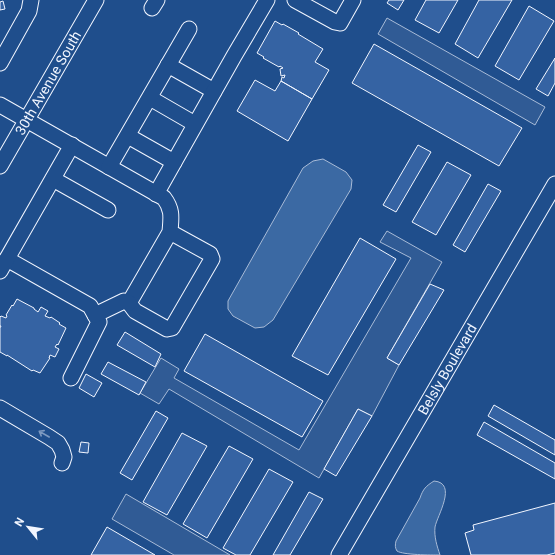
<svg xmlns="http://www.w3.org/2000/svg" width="555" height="555" font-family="Roboto,sans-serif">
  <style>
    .parking { fill: #305b95; stroke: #a8bbd7 }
    .water { fill: #3b69a3; stroke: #a8bbd7 }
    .building { fill: #3563a3; stroke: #f2f6ff }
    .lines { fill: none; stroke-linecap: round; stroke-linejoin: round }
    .minor-casing { stroke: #f2f6ff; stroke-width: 17 }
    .minor { stroke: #1f4e8c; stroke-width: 15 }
    .oneway { stroke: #7e9ac0 }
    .labels { text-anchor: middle; stroke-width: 3; stroke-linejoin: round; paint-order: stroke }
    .street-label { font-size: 14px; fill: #f2f6ff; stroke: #1f4e8c }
  </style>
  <rect width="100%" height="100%" fill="#1f4e8c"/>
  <path class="parking" d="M387,18L545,107L535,125L378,34Z
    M387,231L442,262L387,358L399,365L372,416L358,409L319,478L169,389L159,404L140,393L161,358L179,369L174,378L299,450L411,258L380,242Z
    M126,494L230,555H174L112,519Z"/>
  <path class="water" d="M323,159L346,172L352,180L351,189L273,320L264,327L255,328L233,316L228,309V301L303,168L313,161Z
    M434,481C458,483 437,516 435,527C434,537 437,546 440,555C431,555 403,555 397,551C395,548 395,545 396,541L420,498C423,489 426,486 434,481Z"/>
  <path class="building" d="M389,0H404L398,10L387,3Z
    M426,0H458L439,33L415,20Z
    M479,0H512L478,58L455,44Z
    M3,1L5,9L0,10V2Z
    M529,6L554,21L519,80L495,66Z
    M275,21L282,25L283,24L299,33L298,34L323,49L315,62L329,70L312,99L281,81L282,77L284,78L285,75L281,76L280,69L283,68L280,66L279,67L263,58L264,57L257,53Z
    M374,44L522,128L499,166L352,83Z
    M555,58V83L548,96L536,89Z
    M255,80L275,91L281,81L312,99L288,141L237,111Z
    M418,145L431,152L396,212L383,205Z
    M447,162L471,175L436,235L412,222Z
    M488,184L501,191L465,252L453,245Z
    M360,238L396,259L328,375L292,356Z
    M430,284L444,290L399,365L387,358Z
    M17,299L34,308V309L38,312L41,307L48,311L45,316L50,318L51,317L60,323L59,324L66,328L58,345L57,344L55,347L59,349L55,357L50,355L49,358H50L40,373L33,370L32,371L7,355V356L0,352V328L1,326H0V317L1,316L6,318L7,316L6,315L12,305L13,306Z
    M125,332L161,354L155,367L117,345Z
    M205,334L323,401L302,437L184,371Z
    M108,362L146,382L139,395L101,374Z
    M86,374L102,383L94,397L79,388Z
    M494,405L555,440V455L488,416Z
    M358,409L372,416L336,476L324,469Z
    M156,411L168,418L132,480L120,473Z
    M484,422L555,463V479L477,435Z
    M182,433L207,446L167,515L143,502Z
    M81,442L89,443L88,453L79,452Z
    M229,446L253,459L207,538L183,524Z
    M269,469L293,482L250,555H236L223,548Z
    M309,492L323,499L290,555H273Z
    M555,503V553L547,555H471L465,533L474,530L473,525Z
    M107,527L155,555H91Z"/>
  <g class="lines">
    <g class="minor-casing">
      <g id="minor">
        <path d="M295,0L335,22L340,23L353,0"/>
        <path d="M152,8L157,0"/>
        <path d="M0,63L29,11L31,0"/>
        <path d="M168,65L214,91"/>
        <path d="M150,98L195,124"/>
        <path d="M0,105L164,198C173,210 171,218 170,232L129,303L135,311L167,329L172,328L212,259L210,254L170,232"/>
        <path d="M128,136L174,162"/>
        <path id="s1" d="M0,166L96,0"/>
        <path d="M109,167L189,29"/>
        <path d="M53,179L108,210"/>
        <path d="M156,194L234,56L267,0"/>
        <path d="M7,259L90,306L99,322L71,378"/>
        <path d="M0,271L72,145"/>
        <path d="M95,315L124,301L129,303"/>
        <path d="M0,408L49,437L58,443L62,450L64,457L62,463"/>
        <path id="s2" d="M339,555L555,184"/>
      </g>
    </g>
    <use href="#minor" class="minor"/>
  </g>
  <defs><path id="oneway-shaft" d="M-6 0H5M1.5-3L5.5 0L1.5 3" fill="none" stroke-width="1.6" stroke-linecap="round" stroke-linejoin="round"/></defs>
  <use class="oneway" href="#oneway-shaft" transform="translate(44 434) rotate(-150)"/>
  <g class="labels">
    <g class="street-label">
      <text dy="5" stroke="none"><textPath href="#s1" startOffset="96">30th Avenue South</textPath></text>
      <text dy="5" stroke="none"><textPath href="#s2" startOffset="215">Belsly Boulevard</textPath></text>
    </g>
  </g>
  <g transform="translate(28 527) rotate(300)" stroke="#1f4e8c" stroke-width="3" paint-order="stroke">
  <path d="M0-3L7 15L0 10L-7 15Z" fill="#f2f6ff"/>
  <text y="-6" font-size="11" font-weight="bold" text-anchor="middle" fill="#f2f6ff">N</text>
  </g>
</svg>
